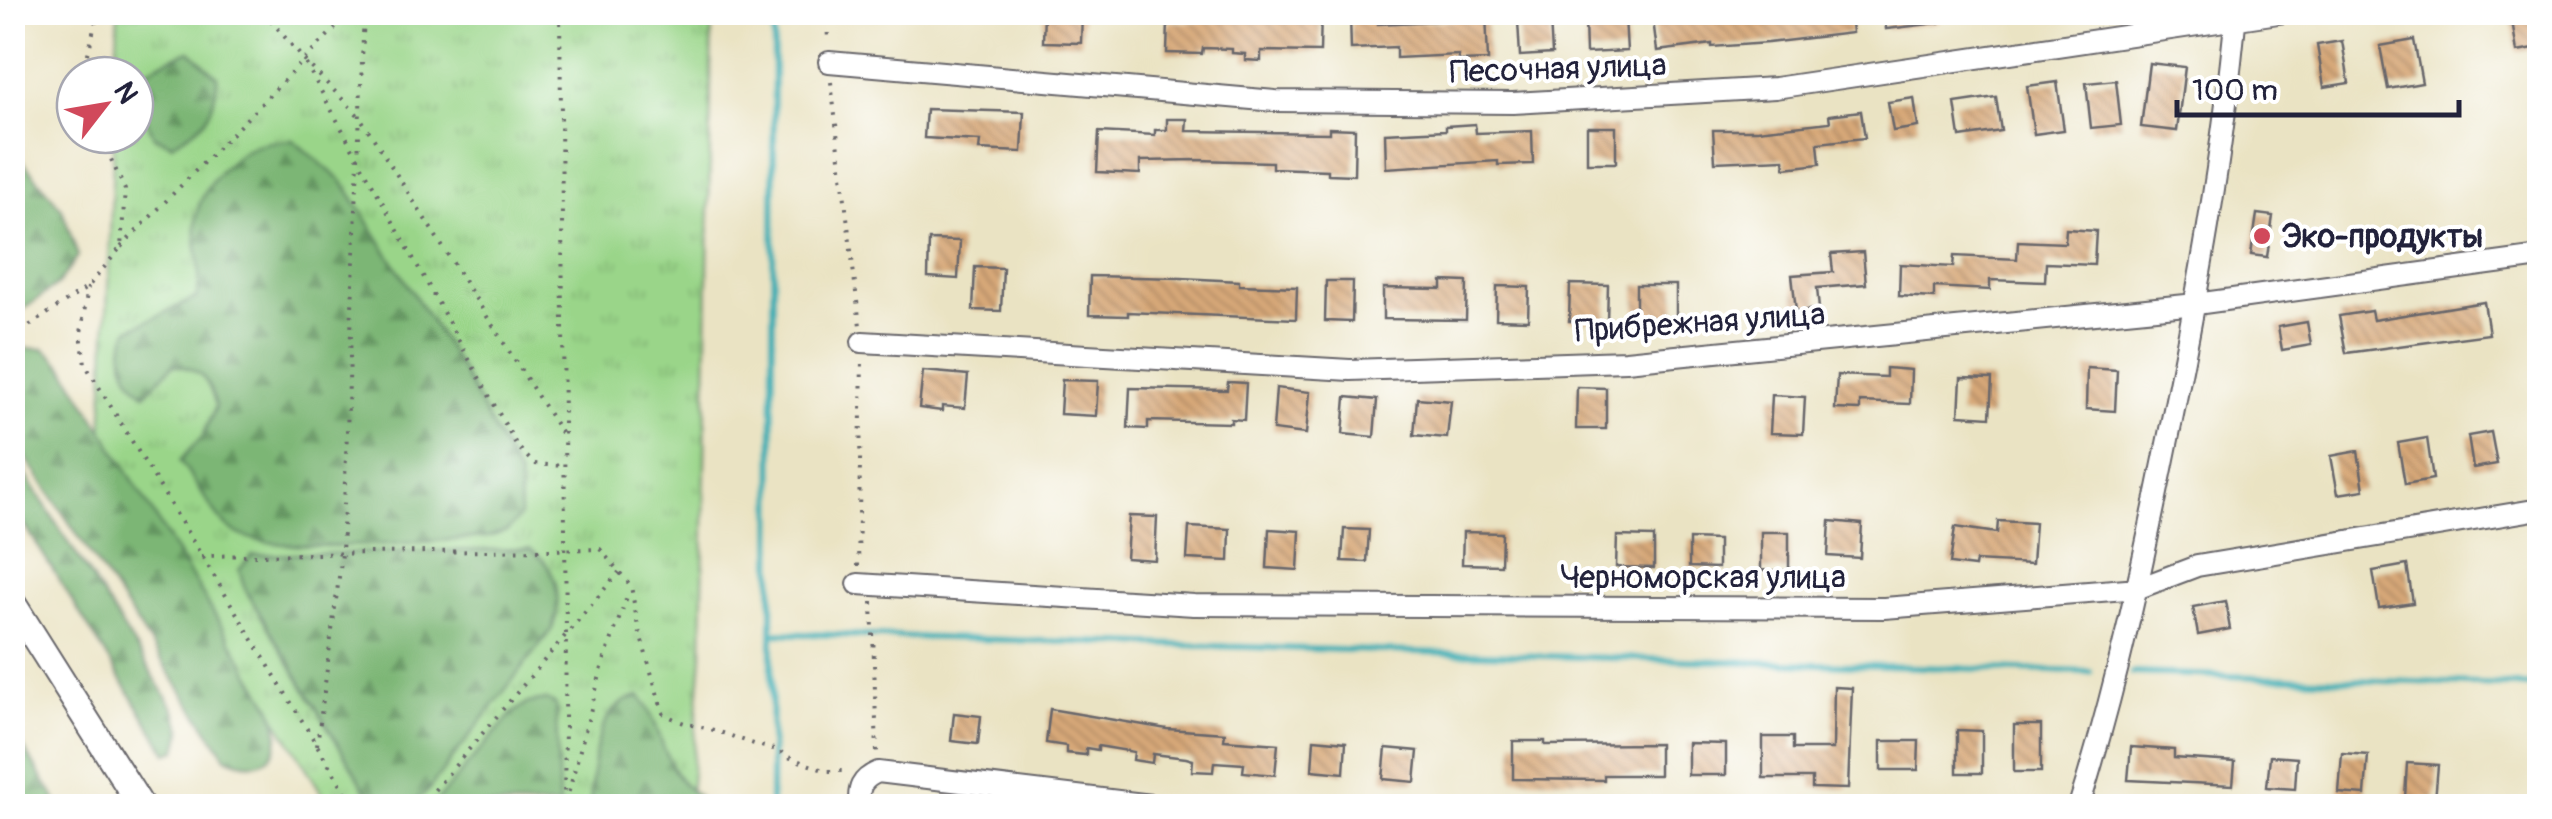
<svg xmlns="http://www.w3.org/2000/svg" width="2552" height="819" font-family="Pangolin,sans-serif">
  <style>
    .grass { fill: url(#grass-tufts); stroke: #5e7c62; stroke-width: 2.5 }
    .forest { fill: url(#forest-firs); stroke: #4e6c58; stroke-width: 2.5 }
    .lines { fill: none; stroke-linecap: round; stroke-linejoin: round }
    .stream { stroke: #3caeb4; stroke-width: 6 }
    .building { fill: url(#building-back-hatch) }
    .minor-casing { stroke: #68666b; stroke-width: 24 }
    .major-casing { stroke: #68666b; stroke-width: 29 }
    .path { stroke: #68666b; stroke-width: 4; stroke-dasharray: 2.5 8; stroke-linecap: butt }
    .minor { stroke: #fff; stroke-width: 20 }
    .major { stroke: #fff; stroke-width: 25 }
    .poi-dot { fill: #d1495b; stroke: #fff; stroke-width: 4 }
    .labels { text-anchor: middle; stroke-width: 8; stroke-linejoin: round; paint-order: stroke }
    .street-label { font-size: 32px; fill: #22223b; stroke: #fff }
    .poi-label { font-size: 32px; font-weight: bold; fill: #22223b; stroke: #fff; text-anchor: start }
  </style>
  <defs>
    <pattern id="grass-tufts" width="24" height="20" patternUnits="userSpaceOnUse" patternTransform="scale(2.5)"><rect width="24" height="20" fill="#9ad589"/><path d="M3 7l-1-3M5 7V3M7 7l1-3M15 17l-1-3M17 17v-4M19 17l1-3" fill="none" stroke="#84b777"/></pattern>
    <pattern id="forest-firs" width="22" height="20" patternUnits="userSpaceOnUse" patternTransform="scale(2.5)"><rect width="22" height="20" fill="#7bb675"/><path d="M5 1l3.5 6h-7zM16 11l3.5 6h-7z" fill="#649461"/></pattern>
    <pattern id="building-back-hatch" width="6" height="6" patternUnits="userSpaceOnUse" patternTransform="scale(2.5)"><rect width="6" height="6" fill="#d7a878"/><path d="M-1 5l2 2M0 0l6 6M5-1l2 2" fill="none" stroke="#ae8864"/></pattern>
  </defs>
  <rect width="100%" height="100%" fill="#fff"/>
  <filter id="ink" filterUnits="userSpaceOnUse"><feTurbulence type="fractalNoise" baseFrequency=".01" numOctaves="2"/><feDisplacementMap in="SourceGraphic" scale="20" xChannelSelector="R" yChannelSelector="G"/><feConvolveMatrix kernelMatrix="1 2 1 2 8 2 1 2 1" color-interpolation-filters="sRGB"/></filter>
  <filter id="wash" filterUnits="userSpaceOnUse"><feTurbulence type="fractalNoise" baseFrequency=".0048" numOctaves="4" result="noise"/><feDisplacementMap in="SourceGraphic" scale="40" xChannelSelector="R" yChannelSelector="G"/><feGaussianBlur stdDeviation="2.25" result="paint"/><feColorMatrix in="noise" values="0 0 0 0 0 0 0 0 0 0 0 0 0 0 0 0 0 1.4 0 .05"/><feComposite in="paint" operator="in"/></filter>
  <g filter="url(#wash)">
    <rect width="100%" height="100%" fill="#eae3c3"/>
    <path class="grass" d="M118,13H712L702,657L689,806H330L102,439L114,135H135V75H116Z"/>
    <path class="forest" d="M190,51L218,77C212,119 207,123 172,144L154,136C128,81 131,72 190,51Z
      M293,140L343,182L458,364L519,477L520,516L507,531L488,537C433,540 271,560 230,529C213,515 194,479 180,461L203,436L216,406C207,379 203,369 173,365L145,394C124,377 117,356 128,330L196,298C205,270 193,246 196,219C199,190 228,158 254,146C265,141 281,141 293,140Z
      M12,148L62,209L78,256L58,284L13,317Z
      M21,348L45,349L64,367L272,709C289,749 268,777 226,757L13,438V355Z
      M12,453L175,710L182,730L177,750L167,753L13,506Z
      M530,549C558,568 563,597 552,629L425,794C408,804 390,814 372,801L245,589L239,570L252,555Z
      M640,696C666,731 660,771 699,797L701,806H590C593,770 592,705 640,696Z
      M547,700L556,705L559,806H432L512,714L528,703Z
      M12,731H13L60,806H13Z"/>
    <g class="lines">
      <path class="stream" d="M774,12L772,633L2090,672
        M2132,673L2540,686
        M771,806L772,633"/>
    </g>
    <g id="blocks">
      <path class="building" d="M1044,12H1082L1081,43L1043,42Z
        M1218,12H1321L1320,52L1261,51V61L1245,60V54L1232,53V49L1203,48L1202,54L1167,53L1168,21L1218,22Z
        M1652,12H1850L1852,33L1768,43L1712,47V44L1657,51Z
        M1884,12H1939V23L1886,29Z
        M2537,12L2540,48L2517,52L2511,14Z
        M1486,13L1488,60L1458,61V55L1396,58V47L1351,49L1350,16L1378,15V24L1456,20V14Z
        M1625,17L1627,51L1586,53L1585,19Z
        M1550,19L1552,54L1520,56L1518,21Z
        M2414,40L2422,83L2388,89L2380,46Z
        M2342,41L2349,83L2324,87L2317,45Z
        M2149,63L2185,67L2177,131L2141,127Z
        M2116,80L2121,125L2091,128L2086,83Z
        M2057,82L2064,130L2034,134L2027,86Z
        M1996,97L2001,131L1960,137L1955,103Z
        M1914,98L1918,127L1893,131L1888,102Z
        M926,109L1024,112L1022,152L979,150L980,141L924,138Z
        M1861,111L1865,138L1818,143L1820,164L1785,168L1784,159L1715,162L1713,130H1757L1830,122L1829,115Z
        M1167,119H1187L1186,131L1329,133V128L1355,129L1354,175L1328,174V170L1272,168V162L1197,160L1140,161V174L1097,172L1099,132L1155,135V130H1167Z
        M1475,124L1476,133L1532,131L1533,164L1498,165V161L1386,168L1385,133L1446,130V126Z
        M1587,127H1616V163H1587Z
        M2257,214L2273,216L2267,257L2251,255Z
        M2066,229L2096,231L2094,265L2046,263L2045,282L1990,280V290L1934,287V298L1899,296L1900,264L1953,267L1954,256L2017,259L2018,241L2065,243Z
        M929,240L960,241L958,279L928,277Z
        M1863,252L1866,284L1817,288L1819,309L1796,311L1792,275L1833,272L1831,254Z
        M975,267L1003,268L1001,311L973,310Z
        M1090,276L1181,278L1239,281V285L1297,287L1296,319L1128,312V316L1089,315Z
        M1326,281H1353L1352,322L1325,321Z
        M1442,281L1467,282L1466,320L1383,319V288L1442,289Z
        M1570,284L1608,285L1607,322L1569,321Z
        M1636,285H1676V318H1636Z
        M1497,286L1529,287L1528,320L1496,319Z
        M2484,302L2489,334L2346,353L2339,316L2371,311L2373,320Z
        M2307,322L2311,345L2282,350L2278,327Z
        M1886,368L1911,370L1910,404L1860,402V410L1835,409L1837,375L1886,377Z
        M2087,368L2117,370L2115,411L2086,409Z
        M923,371L968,375L965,408L942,406V411L919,408Z
        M1961,378L1992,379L1990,417L1959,415Z
        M1062,380L1098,381L1096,416L1060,414Z
        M1228,382L1246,383L1244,420L1231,419V423L1148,421V429L1128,428L1130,388L1227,390Z
        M1577,387L1606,388V429H1576Z
        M1276,388L1310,392L1306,434L1273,430Z
        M1772,395L1805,397L1803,434L1770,433Z
        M1346,397L1377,400L1374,437L1343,434Z
        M1417,398L1451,401L1447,438L1414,435Z
        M2491,432L2497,464L2473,468L2468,436Z
        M2427,438L2433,479L2405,484L2398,443Z
        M2358,451L2364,490L2338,494L2331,456Z
        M1129,516L1157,517L1155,560L1126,558Z
        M1830,521L1862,524L1860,558L1828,556Z
        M1998,521L2035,523L2032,564L1976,561L1975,567L1950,564L1955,527L1997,533Z
        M1189,527L1230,529L1229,561L1187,559Z
        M1269,529L1300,531L1298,570L1267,568Z
        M1344,529L1369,530L1367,562L1342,561Z
        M1463,532L1502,533L1501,565L1462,564Z
        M1761,532H1789V571L1761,570Z
        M1617,536L1654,537V568L1616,567Z
        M1689,539L1718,540V568L1689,567Z
        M2407,565L2413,603L2379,608L2373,571Z
        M2225,601L2230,629L2198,635L2193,607Z
        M1834,687L1852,688L1848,789L1812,788V778H1763V737H1793V749H1833Z
        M1050,709L1167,729L1225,733L1224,740L1278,744L1275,775L1243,772L1244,764L1214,762L1213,772L1192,771L1193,760L1186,758L1153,754L1152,763L1133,760L1134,752L1098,746V750L1086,748V755L1066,753V746L1046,743Z
        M954,713L981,716L978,744L951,741Z
        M2014,725H2041V772H2014Z
        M1957,730L1982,731V773H1957Z
        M1314,739L1346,742L1344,773L1312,770Z
        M1513,741H1545V745L1659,744V775H1604V780L1513,779Z
        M1881,741H1919L1918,770H1881Z
        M1688,743L1726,744V775H1688Z
        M2131,747L2174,750V758L2235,762L2233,785L2128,780Z
        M1386,748L1418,751L1415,782L1383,779Z
        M2342,753L2368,755L2365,795L2339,793Z
        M2270,756L2297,758L2295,789L2267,787Z
        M2407,763L2438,765L2435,800L2405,798Z"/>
    </g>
  </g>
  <g filter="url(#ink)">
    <use href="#blocks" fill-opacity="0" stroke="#68666b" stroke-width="2.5"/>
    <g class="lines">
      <g class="minor-casing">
        <path id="minor" d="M829,62L1275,101L1513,103L1775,88L2285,12
          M862,342L1350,370L1626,361L2196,304L2540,257
          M858,584L1194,605L1884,608L2139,588L2197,566L2540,509
          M860,806C857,789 861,779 878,772L1160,806
          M2079,806C2117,685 2143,563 2168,439C2197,298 2223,155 2236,12"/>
      </g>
      <g class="major-casing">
        <path id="major" d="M12,602L141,806"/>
      </g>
      <path class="path" d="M264,12L304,60L360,117L563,436
        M560,12L566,635L564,806
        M827,12L828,43
        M306,64L517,446L534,464L564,466
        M87,75L86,62L98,12
        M831,82L860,326
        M121,247L351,12
        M88,287L81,333L85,364L354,806
        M12,337L88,287L121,247L125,190L100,135
        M201,556L600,549L631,586L638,627L663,713C687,727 694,724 717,731C738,738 758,747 780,750L783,755L826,771H848
        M858,566L862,360
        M872,602L877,752
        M317,745L342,554L364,12
        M566,802L603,664L629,591
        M421,806L619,572"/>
      <use href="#minor" class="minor"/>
      <use href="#major" class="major"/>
    </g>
  </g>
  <circle class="poi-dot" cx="2262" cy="236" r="10"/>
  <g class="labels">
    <g class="street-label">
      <text transform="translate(1558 68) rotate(-2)" y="11">Песочная улица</text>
      <text transform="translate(1700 322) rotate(-4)" y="11">Прибрежная улица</text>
      <text x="1703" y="588">Черноморская улица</text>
    </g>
    <g class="poi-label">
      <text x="2282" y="247">Эко-продукты</text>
    </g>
  </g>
  <rect width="2552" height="819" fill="none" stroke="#fff" stroke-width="50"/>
  <g transform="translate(105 105) rotate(59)"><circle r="48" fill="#ffffff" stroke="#a7a7b1" stroke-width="2.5"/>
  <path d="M0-8L18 38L0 25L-18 38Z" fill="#d1495b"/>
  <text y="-15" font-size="28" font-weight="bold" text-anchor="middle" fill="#22223b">N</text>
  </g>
  <path d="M2177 100v15h282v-15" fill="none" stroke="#22223b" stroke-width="5"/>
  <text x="2192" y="100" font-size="30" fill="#22223b" stroke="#ffffff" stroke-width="8" paint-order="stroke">100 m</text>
</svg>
